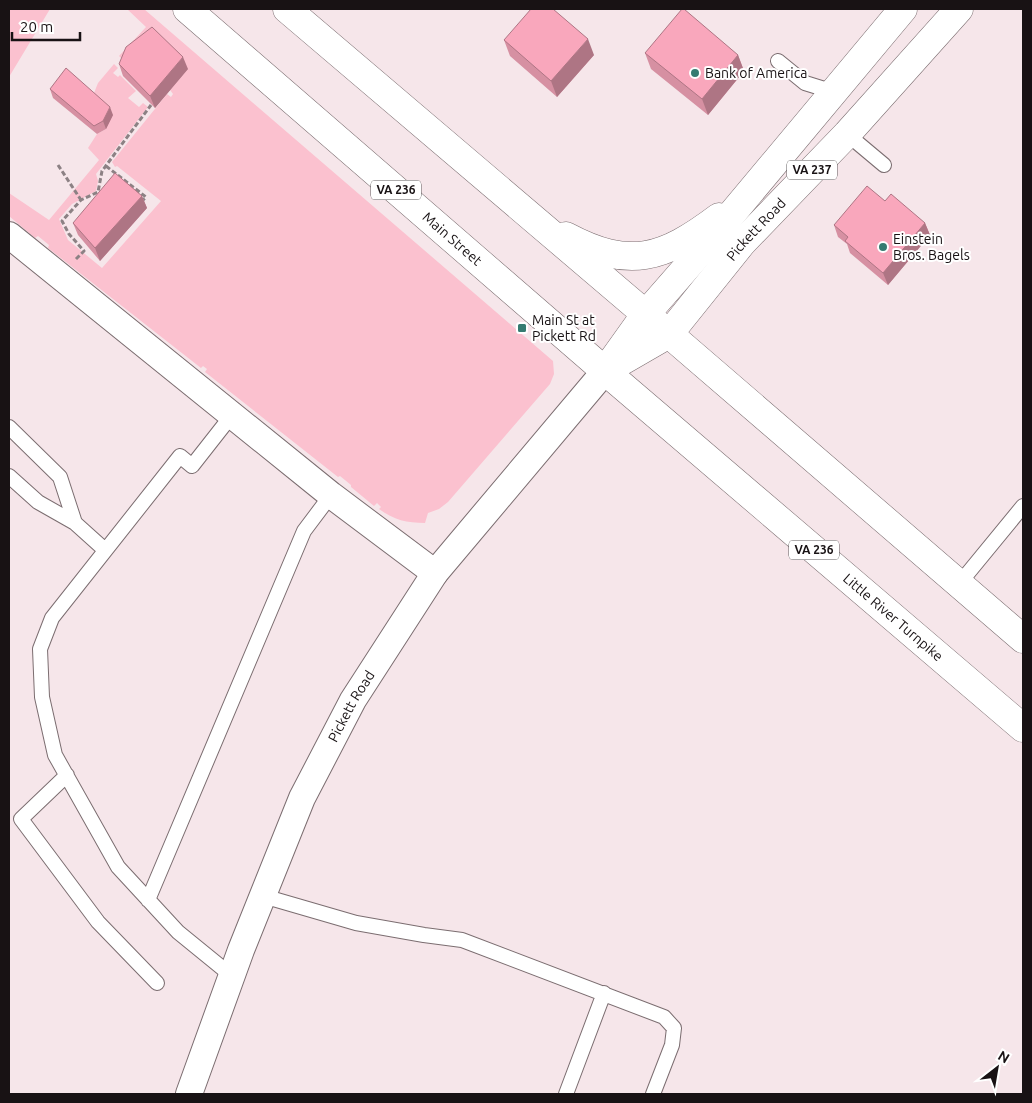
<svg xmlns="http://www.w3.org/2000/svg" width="1032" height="1103" font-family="Ubuntu,sans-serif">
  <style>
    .green { fill: #fbc1cf }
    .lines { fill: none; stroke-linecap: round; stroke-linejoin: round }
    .lane-casing { stroke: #7b6d70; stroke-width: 16 }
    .street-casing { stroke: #7b6d70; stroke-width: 28 }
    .primary-casing { stroke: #7b6d70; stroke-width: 29 }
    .path { stroke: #8c8184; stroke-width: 3; stroke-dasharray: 5 2.5; stroke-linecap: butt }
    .lane { stroke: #fff; stroke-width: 14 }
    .street { stroke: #fff; stroke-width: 26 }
    .primary { stroke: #fff; stroke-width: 28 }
    .wall { fill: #d690a2 }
    .shaded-wall { fill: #ae7584 }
    .building { fill: #f9a7bc; stroke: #ae7584 }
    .poi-dot { fill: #357b71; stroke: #fff; stroke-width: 2 }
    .labels { text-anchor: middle; stroke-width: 4; stroke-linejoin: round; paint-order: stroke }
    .shield { fill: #fff; stroke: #5d595a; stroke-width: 1 }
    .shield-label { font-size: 12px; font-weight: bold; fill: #181214 }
    .poi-label { font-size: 14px; fill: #181214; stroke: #fff; text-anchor: start }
    .street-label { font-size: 14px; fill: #181214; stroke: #fff }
  </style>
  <rect width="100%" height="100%" fill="#f6e6ea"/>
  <path class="green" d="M9,9H50L9,77Z
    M127,9H144L553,361L554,374L550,384L448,502L439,509L428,513L425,523C407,523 394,520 379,509L381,507L377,503L374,506L351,487V485L340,476L338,477L205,372L207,369L203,366L201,368L48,248L49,245L38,236L35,238L9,216V193L49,220L99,160L88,148L97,134L106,129L92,98L98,83L114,64L118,68L113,73L118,77L120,75L136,91L128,98L139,107L143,103L148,107L96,174L98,181L96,191L72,204L59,219L68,240L102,268L161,201L117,166L115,167L112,162L167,94L171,97L173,94L170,90L188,69L127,64L119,56L146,27Z"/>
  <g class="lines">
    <g class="lane-casing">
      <path id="lane" d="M778,61L805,83L834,92
        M847,134L884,165
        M9,427L60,477L75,523
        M9,476L38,502L75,523L105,550
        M959,584L1023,506
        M67,775L21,819L98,922L157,983
        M263,896L356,923L424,935L462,940L664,1017L674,1028L672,1045L653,1094
        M148,900L304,531L331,495
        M232,976L178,932L118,867L55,755L42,697L40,649L52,618L180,456L192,466L232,415
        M566,1094L604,993"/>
    </g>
    <g class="street-casing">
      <g id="street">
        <path d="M9,235L331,495L435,573"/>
        <path id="s1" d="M189,1094L241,950L302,798L353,700L435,573L605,371"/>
      </g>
    </g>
    <g class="primary-casing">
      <g id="primary">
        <path id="s2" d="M187,9L605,371L1023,728"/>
        <path d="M287,9L669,334L1023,639"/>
        <path d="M566,236C630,270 663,259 719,217"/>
        <path d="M610,364L645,315L700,252L903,9"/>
        <path id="s3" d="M605,371L669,334L742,243L847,134L959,9"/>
      </g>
    </g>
    <path class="path" d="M58,165L81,200
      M106,166L146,197L141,202
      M76,259L84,251L69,234L62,221L81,200L98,192L102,171L151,105"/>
    <use href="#lane" class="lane"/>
    <use href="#street" class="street"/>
    <use href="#primary" class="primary"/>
  </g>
  <path class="wall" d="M504,40L594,55L557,97L510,56Z
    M645,53L738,55L744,71L708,115L651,69Z
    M119,64L188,69L155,108L123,76Z
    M50,89L113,115L106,129L97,134L53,98Z
    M142,196L147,208L100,261L78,235L73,223Z
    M885,201L925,223L930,235L888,285L850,253L847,244L838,237L834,225Z"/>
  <path class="shaded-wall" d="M588,39L594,55L557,97L551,81Z
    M738,55L744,71L708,115L702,99Z
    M183,57L188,69L155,108L150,96Z
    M110,107L113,115L106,129L103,121Z
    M142,196L147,208L100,261L95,248Z
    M925,223L930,235L888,285L883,273Z"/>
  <path class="building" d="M531,9H553L588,39L551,81L504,40Z
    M682,9H684L738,55L702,99L645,53Z
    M152,27L183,57L150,96L119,64L126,47Z
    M66,68L110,107L103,121L94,126L50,89Z
    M115,173L142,196L95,248L73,223Z
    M867,186L885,201L891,194L925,223L883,273L845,241L848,237L834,225Z"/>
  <g class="poi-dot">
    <circle cx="695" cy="73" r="5"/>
    <circle cx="883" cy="247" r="5"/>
    <rect x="517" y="323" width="10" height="10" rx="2.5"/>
  </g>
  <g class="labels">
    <g class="shield">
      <rect x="787" y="160.5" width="50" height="19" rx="4"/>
      <rect x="371" y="180.5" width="50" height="19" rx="4"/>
      <rect x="789" y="540.5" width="50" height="19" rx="4"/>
    </g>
    <g class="shield-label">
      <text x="812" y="174">VA 237</text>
      <text x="396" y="194">VA 236</text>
      <text x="814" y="554">VA 236</text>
    </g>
    <g class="poi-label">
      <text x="705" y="78">Bank of America</text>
      <text x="893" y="244">Einstein<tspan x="893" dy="16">Bros. Bagels</tspan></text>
      <text x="532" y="325">Main St at<tspan x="532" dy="16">Pickett Rd</tspan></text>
    </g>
    <g class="street-label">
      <text dy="5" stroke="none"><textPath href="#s3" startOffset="210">Pickett Road</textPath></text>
      <text dy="5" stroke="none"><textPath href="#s2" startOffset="351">Main Street</textPath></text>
      <text dy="5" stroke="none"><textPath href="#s2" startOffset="932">Little River Turnpike</textPath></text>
      <text dy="5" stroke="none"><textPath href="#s1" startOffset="421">Pickett Road</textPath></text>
    </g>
  </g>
  <rect width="1032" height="1103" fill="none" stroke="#181214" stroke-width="20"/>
  <g transform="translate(997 1068) rotate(31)" stroke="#ffffff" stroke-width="4" paint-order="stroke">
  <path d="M0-4L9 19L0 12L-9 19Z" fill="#181214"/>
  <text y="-8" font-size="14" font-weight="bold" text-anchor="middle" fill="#181214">N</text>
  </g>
  <path d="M12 32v8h68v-8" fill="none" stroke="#181214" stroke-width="2.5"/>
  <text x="20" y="32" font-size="15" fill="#181214" stroke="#ffffff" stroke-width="4" paint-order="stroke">20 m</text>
</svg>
